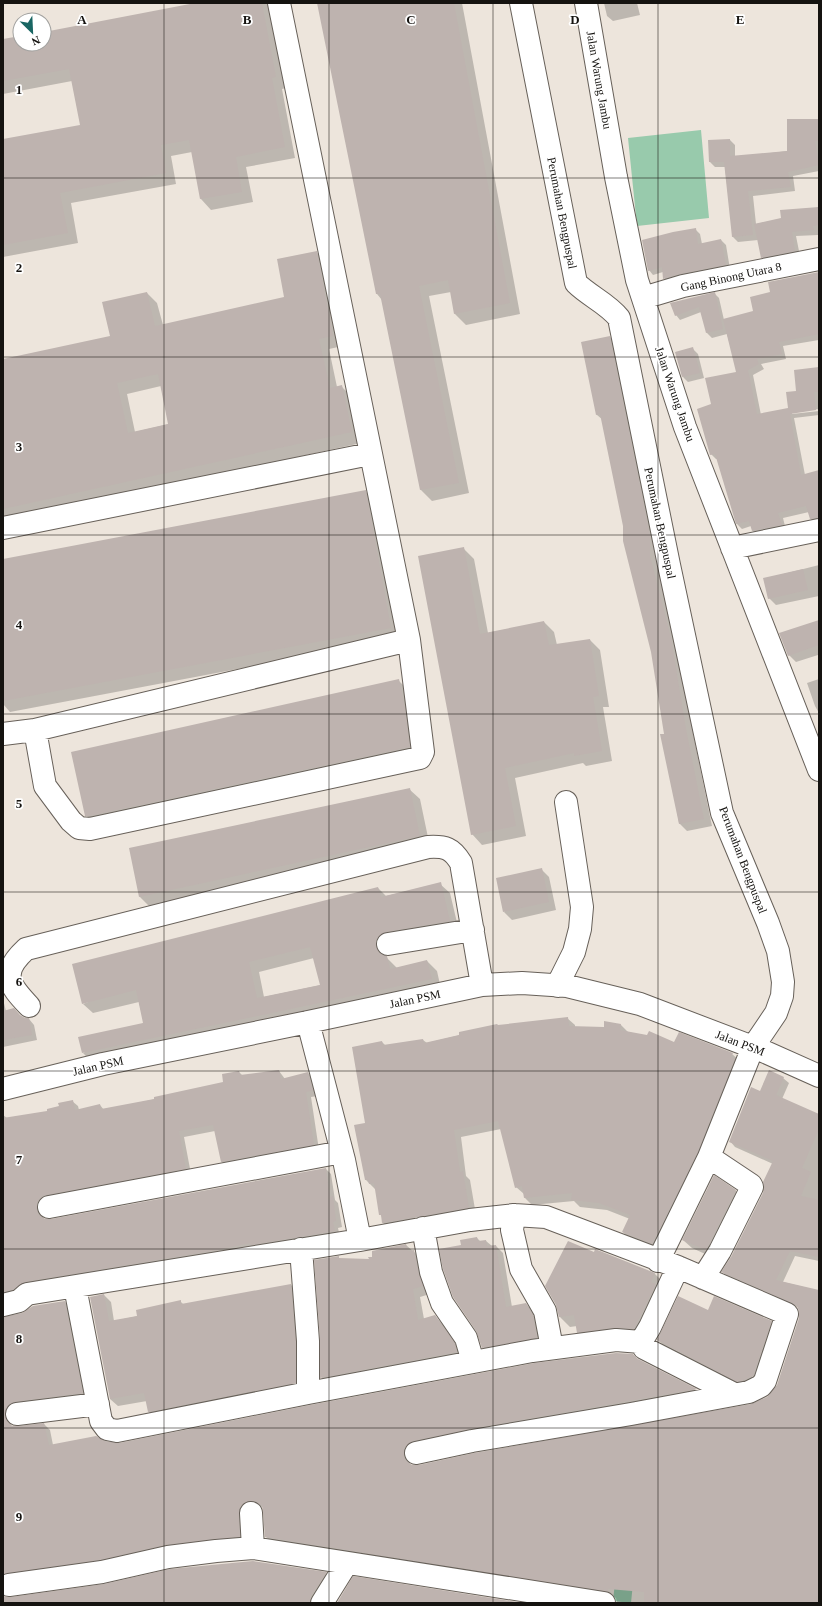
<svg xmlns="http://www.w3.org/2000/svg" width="822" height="1606" font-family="Georgia,serif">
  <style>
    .green { fill: #98caac }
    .shadow { fill: #0003; fill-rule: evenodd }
    .building { fill: #beb3af; fill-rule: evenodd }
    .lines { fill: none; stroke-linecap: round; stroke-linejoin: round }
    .minor-casing { stroke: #676059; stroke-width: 24 }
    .minor { stroke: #fff; stroke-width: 22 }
    .grid { fill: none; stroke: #151310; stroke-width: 1; stroke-opacity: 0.55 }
    .labels { text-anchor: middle; stroke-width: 3.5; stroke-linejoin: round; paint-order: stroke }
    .street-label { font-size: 12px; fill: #151310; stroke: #fff }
    .grid-label { font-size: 13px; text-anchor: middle; font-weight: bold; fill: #151310; stroke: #fff; stroke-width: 3.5; stroke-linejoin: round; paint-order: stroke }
  </style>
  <rect width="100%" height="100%" fill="#ede5dc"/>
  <path class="green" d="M701,130L709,218L637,226L628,138Z
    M616,1572L634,1573L631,1603L613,1601Z"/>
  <path class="shadow" d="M200,3H270L286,88L282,89L295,158L246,167L253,202L211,210L201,199L192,152L171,156L176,184L71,203L78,243L3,257V140L81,126L72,81L3,94V40L20,37V44H44V33Z
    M318,3H462L520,314L466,325L455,314L451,292L429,296L469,493L432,501L421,490L382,300L377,294Z
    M604,3H637L640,15L613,21L607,16Z
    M819,120V171L793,176L795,191L753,196L756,224L782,219L819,207L818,235L796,236L800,256L767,262L762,257L758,240L738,242L733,237L725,167H715L710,162L709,141L730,140L735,145V157L788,151Z
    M695,229L700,234L702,244L721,240L726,245L730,269L669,283L664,278L663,272L653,275L649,270Z
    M316,252L327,262L343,346L329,349L337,387L341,386L352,397L361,443L3,522V360L111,337L103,303L147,293L157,303L163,325L285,298ZM161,386L169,424L135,432L127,394Z
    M819,273V340L783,346L786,359L761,364L764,369L753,375L761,415L789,409L797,392L819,368V409L792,412V414L819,411V415L794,418L805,475L819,471V523L816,524L811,519L809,512L783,518L786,530L758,536L753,531L751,526L742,529L737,524L718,459H716L711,454L712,405L738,373L727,334L712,338L707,333L701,312L680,320L676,315L715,294L719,298L724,320L754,312L771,293Z
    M610,337L618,345L658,544L657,565L679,646L694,738L712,826L687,831L679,823L652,652L603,420L597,415L582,343Z
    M693,349L698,354L704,378L688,382L683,377Z
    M365,491L376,502L401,638L10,712L3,704V560Z
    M463,548L474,559L488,633L544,622L554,632L557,645L590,640L600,650L609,707H603L612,761L586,766L583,763L515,778L526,836L482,845L472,834Z
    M819,565V596L776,605L769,598L764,579Z
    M819,621V656L818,655L796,662L789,655Z
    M819,679V713L815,706L807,683Z
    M398,680L409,691L420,757L97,826L86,815Z
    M409,789L420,799L430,847L151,908L140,897L130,849Z
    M541,869L549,877L556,910L512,920L504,912Z
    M440,884L450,893L459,931L386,950L385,956L397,968L427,961L437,971L441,989L93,1063L83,1053L144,1023L139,1002L93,1013L83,1004L378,888L386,896ZM314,958L321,985L264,997L259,972Z
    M3,999L6,1011L23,1019H29L34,1025L37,1040L3,1047Z
    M567,1018L575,1025V1028H605L621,1025L628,1032L675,1043L732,1054L740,1061L660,1251L630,1240L623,1232L630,1219L607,1210L580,1207L574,1201L532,1205L525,1198L524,1194L516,1187L501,1129L461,1137L466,1176L470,1180L476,1215L391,1230L383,1223L382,1217L380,1214L376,1190L366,1180L367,1123L382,1042L386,1046L423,1040L427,1043L498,1026Z
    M279,1071L285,1079L308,1073L313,1078L318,1096L311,1097L319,1150L227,1167L222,1162L215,1131L184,1137L191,1174L43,1208L42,1215L44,1219L51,1220L326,1169L331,1174L335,1200L338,1203L342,1227L338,1228L340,1237L3,1300V1115L7,1118L48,1112L72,1101L78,1106L79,1110L100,1105L104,1110L156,1099L224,1083L239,1072L243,1076Z
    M783,1078L789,1083L782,1099L819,1115V1261L795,1256L783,1282L819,1291V1290V1603H617L616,1598L612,1596L272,1542L266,1537L263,1507L256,1506L245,1542L3,1586V1318L22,1314L65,1302L70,1307L88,1399L10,1421L12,1427L44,1424L50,1430L53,1445L104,1442L119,1444L638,1360L696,1390L701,1395L410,1455L409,1462L410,1465L419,1466L752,1405L767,1398L778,1385L800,1318V1311L799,1308L728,1278L723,1272L732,1257L764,1193L773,1164L735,1147L730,1141L761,1092Z
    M714,1177L736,1191L744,1199L714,1258L692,1248L683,1240Z
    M477,1238L480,1241H486L492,1246H496L503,1253L512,1307L526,1304L533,1311L540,1323L544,1345L490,1354L483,1347L462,1246Z
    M406,1245L422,1259L430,1294L420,1297L424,1319L435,1316L443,1325L462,1353L465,1360L330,1386L322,1378L338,1257L340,1259L370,1260Z
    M596,1250L655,1274L665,1284L644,1339L588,1342L578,1332L577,1326L570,1327L560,1317L557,1305Z
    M291,1285L298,1292L302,1390L156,1419L149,1412L147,1401L118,1406L110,1399L104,1295L111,1302L114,1321L138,1316L180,1301L184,1305Z
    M708,1311L771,1322L782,1333L749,1392L669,1351L658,1340Z
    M326,1573L331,1579L316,1603H3V1596L4,1597L11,1598Z"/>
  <path class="building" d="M195,3H262L276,77L272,78L285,147L236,157L242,192L200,199L189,140L161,145L166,173L60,193L68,233L3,245V139L80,125L69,69L3,81V39L20,36V44H44V32Z
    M317,3H454L510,303L454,314L448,280L419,286L459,483L420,490L380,294H376Z
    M787,119H819V141H815L819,165L788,172L791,187L748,191L753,235L732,237L724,162H709L708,140L730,139V156L787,151Z
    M819,207V225L813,226L814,230L792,232L795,251L761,258L754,224L781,218L780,210Z
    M696,228L698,244L721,239L726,265L680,274L663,279L662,267L648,271L642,240L673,232Z
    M317,251L333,336L319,339L330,388L342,385L352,432L3,509V359L110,336L102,302L147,292L155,326L284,297L277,259ZM158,374L168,424L128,433L117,383Z
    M819,272V334L779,342L782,354L757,359L759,364L748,370L757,414L788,408L786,392L796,391L794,370L819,367V392H814L816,410L790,414L801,475L819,470V518L810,519L806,506L778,513L782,525L752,531L749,521L736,524L715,454L710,455L697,409L711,404L705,378L736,372L723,319L753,311L750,297L770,292L768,282Z
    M715,292L723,329L706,333L699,307L675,316L670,303Z
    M610,336L650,535V556L671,638L686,729L704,819L679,824L660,734H664L651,652L623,541V526L600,414L596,415L581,342Z
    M693,347L700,373L682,377L675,352Z
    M366,490L391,628L3,701V559Z
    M464,547L480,634L544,621L549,645L590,639L599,696L593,697L602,751L574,756V753L505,768L516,826L471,835L418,556Z
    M803,569L808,590L768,599L763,578Z
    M819,620V645L788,656L779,633Z
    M399,679L405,708L410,747L89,816H85L71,752Z
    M410,788L420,836L139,897L129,848Z
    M542,868L549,902L503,912L496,878Z
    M441,882L450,921L386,932L380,935L376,940V946L379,952L387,956L390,969L427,960L432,979L82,1053L78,1037L143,1023L136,990L82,1004L72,964L378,887L381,897ZM310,947L320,985L257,998L249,962Z
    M14,1008L20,1015L25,1018H29L32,1035L3,1040V1011Z
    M568,1017L569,1026L604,1027V1021L621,1024L620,1030L647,1035L649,1031L674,1042L679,1032L733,1053L731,1057L735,1059L698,1152L652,1244L622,1232L630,1215L599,1203L571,1200L572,1193L524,1198L522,1186L515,1188L498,1121L454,1130L460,1172L463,1171L469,1208L382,1223L381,1215H379L374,1183L369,1184L368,1180H365L354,1125L365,1123L352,1047L382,1041L383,1045L423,1039L424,1043L459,1035V1032L497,1024L498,1025Z
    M279,1070L281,1079L308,1072L313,1090L306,1092L314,1145L221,1162L213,1125L179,1131L186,1169L47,1195L41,1197L37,1203V1210L39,1215L45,1219H51L326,1168L330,1197L333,1196L336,1221L333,1222L335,1231L251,1245L250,1243L218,1250L25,1282L13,1290L3,1292V1118L47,1111V1109L59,1106L58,1103L73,1100L75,1110L100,1104L101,1109L154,1099V1097L223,1082L222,1074L239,1071L240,1075Z
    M769,1070L784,1077L776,1095L819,1114V1129L802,1168L811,1172L801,1196L819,1200V1257L790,1251L776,1280L819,1290V1594L818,1603L644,1602V1592L608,1589V1592L265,1537L263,1512L262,1506L257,1502L251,1501L244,1503L240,1508L239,1514L240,1537L166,1545L100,1560L3,1574V1317L22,1313L33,1306L65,1301L83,1393L15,1402L9,1404L6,1409L5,1415L7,1421L12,1426H19L44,1423L49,1445L96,1436L105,1441L119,1443L310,1405L534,1363L616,1353L633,1354L638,1359L697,1389L470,1429L413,1441L408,1444L404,1449V1456L406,1461L412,1465H419L474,1453L751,1404L767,1397L777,1385L799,1318V1311L797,1306L792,1303L721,1272L731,1257L763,1193L764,1187L763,1182L773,1161L729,1142L751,1087L760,1091Z
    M714,1175L736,1190L706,1250L682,1240Z
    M477,1237L478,1241L486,1240L487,1246L496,1245L506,1307L526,1303L533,1315L537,1338L482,1348L476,1331L453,1297L443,1269L439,1249L461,1245L460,1240Z
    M568,1241L594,1252L595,1249L655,1273L651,1282L656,1284L634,1329L615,1328L577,1333L574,1315L559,1317L556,1305L545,1286Z
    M406,1244L408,1251L414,1250L419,1274L423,1286L413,1289L418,1320L435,1315L455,1343L457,1352L320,1378V1340L314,1260L339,1256V1258L369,1259L368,1257H372V1251Z
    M291,1284L296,1341V1383L148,1412L144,1393L110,1399L90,1297L104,1294L109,1321L137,1316L136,1310L181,1300V1304Z
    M678,1296L708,1310L714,1296L772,1321L753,1376L745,1380L737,1382L657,1340Z
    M253,1561L327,1572L311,1596L310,1603H3V1596L11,1597L104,1584L170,1569Z
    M353,1576L523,1603H337Z"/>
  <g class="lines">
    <g class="minor-casing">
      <path id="minor" d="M521,3L576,283C589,296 607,303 619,318L669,565L722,813L768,923L778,951L783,982L782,996L776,1013L753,1047L709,1157L658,1261
        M586,3L616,177L637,280L685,427L819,770
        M643,298L683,286L819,259
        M3,528L370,454
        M732,548L819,530
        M35,730L45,786L71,821L79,828L90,829L415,759L420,758L423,752L409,640L279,3
        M3,734L35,730L409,640
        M388,944L473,930
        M557,986L574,952L580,929L582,907L566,802
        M29,1006C8,984 0,973 26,949L428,847C445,846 452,848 461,863L482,985
        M3,1089L103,1064L308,1022L482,985L522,983L567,986L640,1004L763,1051L819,1076
        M49,1207L342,1152
        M514,1215L512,1230L521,1269L545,1311L552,1348
        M423,1228L431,1272L442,1303L466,1338L473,1362
        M360,1240L470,1220L514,1215L546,1217L678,1267L787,1314L765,1381L761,1386L749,1392L631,1414L472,1441L416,1453
        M703,1278L720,1251L752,1187L751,1185L709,1157
        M75,1287L101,1421L107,1429L117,1431L308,1393V1341L301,1249
        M3,1305L19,1301L27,1294L360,1240L344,1160L308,1022
        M641,1342L644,1348L734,1394
        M641,1342L650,1327L678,1267
        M308,1393L532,1351L616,1340L641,1342
        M17,1414L98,1404
        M251,1513L253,1548
        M9,1585L102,1572L168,1557L216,1551L253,1548L604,1603
        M322,1603L347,1563"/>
    </g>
    <use href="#minor" class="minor"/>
  </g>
  <path class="grid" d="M164,3V1603M329,3V1603M493,3V1603M658,3V1603M3,178H819M3,357H819M3,535H819M3,714H819M3,892H819M3,1071H819M3,1249H819M3,1428H819"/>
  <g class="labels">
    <g class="street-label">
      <text transform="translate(599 80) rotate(80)" y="4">Jalan Warung Jambu</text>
      <text transform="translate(562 213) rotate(79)" y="4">Perumahan Bengpuspal</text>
      <text transform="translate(731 277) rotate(-12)" y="4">Gang Binong Utara 8</text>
      <text transform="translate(675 394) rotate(71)" y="4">Jalan Warung Jambu</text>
      <text transform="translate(660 523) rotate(78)" y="4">Perumahan Bengpuspal</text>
      <text transform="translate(743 860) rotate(69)" y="4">Perumahan Bengpuspal</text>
      <text transform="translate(415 999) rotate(-12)" y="4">Jalan PSM</text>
      <text transform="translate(740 1043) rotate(21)" y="4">Jalan PSM</text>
      <text transform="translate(98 1066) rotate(-13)" y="4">Jalan PSM</text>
    </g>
  </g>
  <g class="grid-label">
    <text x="82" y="24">A</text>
    <text x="247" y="24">B</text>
    <text x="411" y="24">C</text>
    <text x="575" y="24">D</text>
    <text x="740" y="24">E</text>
    <text x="19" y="94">1</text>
    <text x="19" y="272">2</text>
    <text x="19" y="451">3</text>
    <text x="19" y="629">4</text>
    <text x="19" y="808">5</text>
    <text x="19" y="986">6</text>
    <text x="19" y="1164">7</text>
    <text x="19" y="1343">8</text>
    <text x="19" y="1521">9</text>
  </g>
  <rect width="822" height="1606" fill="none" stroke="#151310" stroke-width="8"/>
  <g transform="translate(32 32) rotate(156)"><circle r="19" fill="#ffffff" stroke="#a1a19f"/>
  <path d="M0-3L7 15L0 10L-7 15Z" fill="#196663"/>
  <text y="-6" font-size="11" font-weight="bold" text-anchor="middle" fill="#151310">N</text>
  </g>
</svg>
